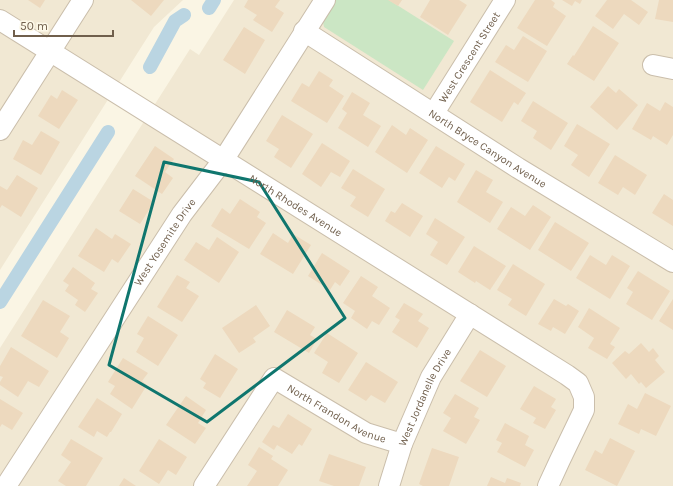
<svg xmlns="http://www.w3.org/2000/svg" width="673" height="486" font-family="Karla,sans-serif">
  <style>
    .residential { fill: #f1e8d3 }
    .green { fill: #cbe6c4 }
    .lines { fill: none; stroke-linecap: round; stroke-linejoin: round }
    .canal { stroke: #bad5e2; stroke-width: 14 }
    .building { fill: #edd9be }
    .minor-casing { stroke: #cabeab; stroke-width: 22 }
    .minor { stroke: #fff; stroke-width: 20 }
    .marked { fill: none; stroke: #0f766e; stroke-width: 3; stroke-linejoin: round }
    .labels { text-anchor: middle; stroke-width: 3; stroke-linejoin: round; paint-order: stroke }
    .street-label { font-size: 11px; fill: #705f4c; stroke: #fdf9e9 }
  </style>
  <rect width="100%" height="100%" fill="#faf5e4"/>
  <path class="residential" d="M0,0H183L154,27L0,270Z
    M234,0H673V486H0V348L190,49L199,55Z"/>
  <path class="green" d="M333,0H389L454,41L423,90L324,27L322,17Z"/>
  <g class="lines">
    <path class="canal" d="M209,8L214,0
      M150,67L175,21L184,15
      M0,302L108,132"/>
  </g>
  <path class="building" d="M28,0H45L40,8Z
    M131,0H164L151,16Z
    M248,0H280L275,7L284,13L272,32L253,20L257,15L244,7Z
    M388,0H402L398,6Z
    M430,0H459L467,5L448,35L420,17Z
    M535,0H551L555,3L553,7L566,16L547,46L517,28Z
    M562,0H582L580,4L575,1L572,6Z
    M607,0H631L648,12L639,25L624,14L613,29L595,16Z
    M659,0H673V22L655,19Z
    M593,26L619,43L594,81L567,64L573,55L574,56Z
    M244,27L265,40L245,74L223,60Z
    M523,36L547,51L528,82L495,62L506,45L514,50Z
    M490,70L526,93L518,105L514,102L502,122L470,102Z
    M319,71L333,80L329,86L344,96L327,123L291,101L302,83L309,87Z
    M608,86L616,93L619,89L638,105L617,130L590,107Z
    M62,90L78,100L59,129L38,116L51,95L57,99Z
    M352,92L370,103L363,115L381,126L368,147L338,128L347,113L342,109Z
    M533,101L568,123L551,150L533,138L537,131L521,121Z
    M665,102L673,107V135L667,145L653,136L651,140L632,129L647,103L660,111Z
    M282,115L313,134L291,168L274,157L279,149L266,141Z
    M577,124L610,144L589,177L571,165L578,155L564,146Z
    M392,125L406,135L410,128L428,140L407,173L375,152Z
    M41,131L60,142L41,175L13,159L23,140L32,145Z
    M322,143L350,161L340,177L331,172L321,187L302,174Z
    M155,146L174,159L165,172L173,178L162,194L135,176Z
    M436,146L465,164L455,181L449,177L442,188L419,173Z
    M615,155L647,175L635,195L623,187L618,195L598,183Z
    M353,169L385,189L368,217L350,206L356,197L341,188Z
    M476,170L493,180L486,192L503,202L490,223L457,202Z
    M17,175L38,188L21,217L2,205L0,208V186L7,190Z
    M133,189L154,202L140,224L119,211Z
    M664,194L673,200V226L652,213Z
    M240,199L260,212L257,217L266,223L249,249L211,226L222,208L230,214Z
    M402,203L423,216L410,237L385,221L391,211L395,213Z
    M533,205L551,217L530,250L497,229L511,207L525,216Z
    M435,218L465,237L447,265L430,255L438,242L426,234Z
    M555,222L589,243L571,271L538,250Z
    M96,228L112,239L115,234L131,244L118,263L112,259L104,272L78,256Z
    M273,233L288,243L293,234L311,245L293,274L260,254Z
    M217,237L239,252L219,283L184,260L196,242L209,250Z
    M474,246L506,266L490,290L476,281L475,283L458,272Z
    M322,253L350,271L340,286L335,282L330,290L308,276Z
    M590,255L606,265L612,255L630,266L610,299L576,278Z
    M513,264L545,284L526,316L508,305L512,299L497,290Z
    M73,267L95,283L91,289L98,293L85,312L75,305L78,300L65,291L69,285L63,281Z
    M638,271L670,291L652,320L626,304L633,292L627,288Z
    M177,275L190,282L186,288L199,296L182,322L157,307Z
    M361,276L378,287L372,296L390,308L379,325L372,321L367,329L351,318L355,311L343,303Z
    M554,299L566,306L568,304L579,311L565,334L553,327L551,331L538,324Z
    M673,299V330L659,321Z
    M43,300L70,316L60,332L69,338L57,358L21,336Z
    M404,303L423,314L418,321L429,328L417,348L392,332L400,320L395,317Z
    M256,305L270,326L253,338L256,342L239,353L222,328Z
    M589,308L620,328L610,344L615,347L607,359L588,348L594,338L578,327Z
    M287,310L315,327L310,335L317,339L309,353L274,332Z
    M148,316L178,335L158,366L136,352L144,338L137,334Z
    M327,333L358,353L339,383L322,373L328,362L314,353Z
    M641,343L649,352L653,348L659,356L655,360L665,372L646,388L641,382L639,384L631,374L626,379L612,363L625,351L629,354Z
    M11,347L49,371L39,387L28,381L18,397L0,385V382L3,377L0,376V366Z
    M480,350L506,366L487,397L460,381Z
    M215,354L238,369L220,398L203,388L206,383L200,379Z
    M123,358L148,373L142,381L147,385L132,409L110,394L115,386L108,382Z
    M366,362L398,382L385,403L371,395L366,401L348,390Z
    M534,386L556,399L551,407L556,410L545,429L533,423L536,418L520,409Z
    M645,393L671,406L656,436L641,429L639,434L618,424L628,404L637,409Z
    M455,394L479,408L474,417L480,420L466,444L443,431L451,418L443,413Z
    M186,396L206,410L198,423L206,428L195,444L166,425Z
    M97,398L122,414L111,432H110L107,437L97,431L94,437L78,427Z
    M0,399L23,413L12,430L2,424L0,427Z
    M288,414L312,429L302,446L299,444L292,454L277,445L274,450L262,442L273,425L279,428Z
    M505,423L529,436L525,445L534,450L525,467L497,452L502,443L496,440Z
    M610,438L635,451L617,486L585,470L595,450L602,454Z
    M71,439L103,458L86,486H66L58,481L71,462L61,455Z
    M159,439L187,457L176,475L168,470L159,484L139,471Z
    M259,447L273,456L271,459L288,470L278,486H247L257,471L248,465Z
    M432,448L459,457L449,486H423L419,484Z
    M329,454L366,467L359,486H334L319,481Z
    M491,477L505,483L507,478L521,483L520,486H487Z
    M124,478L136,486H119Z"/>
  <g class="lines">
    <g class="minor-casing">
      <g id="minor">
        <path id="s1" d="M0,20L567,375L578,383L584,397V410L560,460L548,486"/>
        <path id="s2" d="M304,31L518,168L673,262"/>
        <path d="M653,65L673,69"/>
        <path id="s3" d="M434,113L505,0"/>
        <path d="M0,130L83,0"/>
        <path id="s4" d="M6,486L182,214L224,159L325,0"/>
        <path id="s5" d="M204,486L274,378L366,433L402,444"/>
        <path id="s6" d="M389,486L402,444L431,377L470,314"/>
      </g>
    </g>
    <use href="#minor" class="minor"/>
  </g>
  <path class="marked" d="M164,162L259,182L345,318L207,422L109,365Z"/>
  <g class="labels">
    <g class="street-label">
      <text dy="4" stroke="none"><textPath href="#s3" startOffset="66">West Crescent Street</textPath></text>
      <text dy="4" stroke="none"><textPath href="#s2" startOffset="218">North Bryce Canyon Avenue</textPath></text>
      <text dy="4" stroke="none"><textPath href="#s1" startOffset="349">North Rhodes Avenue</textPath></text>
      <text dy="4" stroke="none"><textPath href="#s4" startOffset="291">West Yosemite Drive</textPath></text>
      <text dy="4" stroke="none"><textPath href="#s6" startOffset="96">West Jordanelle Drive</textPath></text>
      <text dy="4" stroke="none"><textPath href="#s5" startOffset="201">North Frandon Avenue</textPath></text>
    </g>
  </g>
  <path d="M14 30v6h99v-6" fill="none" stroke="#705f4c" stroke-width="2"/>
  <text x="20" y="30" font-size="12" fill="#705f4c" stroke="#fdf9e9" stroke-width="3" paint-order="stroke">50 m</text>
</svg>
